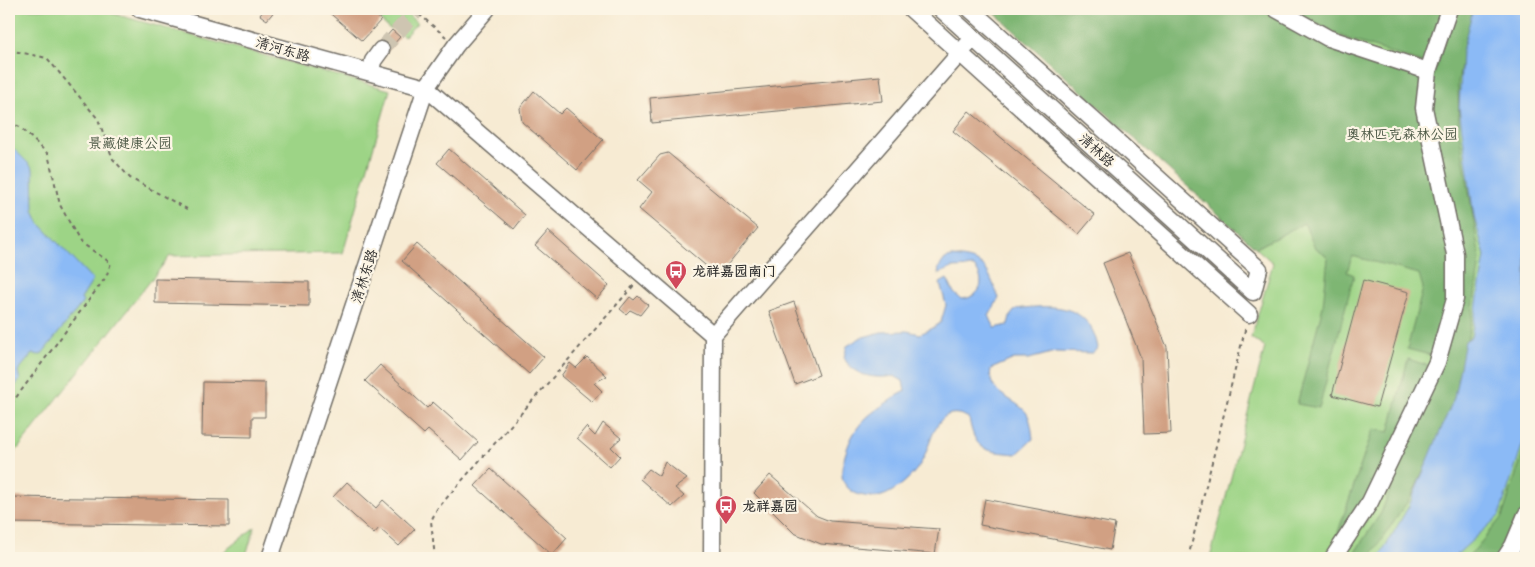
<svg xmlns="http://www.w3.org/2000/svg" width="1535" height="567" font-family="'Shantell Sans','LXGW WenKai TC',sans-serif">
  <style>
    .green { fill: #9dd486; stroke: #648058; fill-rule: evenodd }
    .forest { fill: #7eb673; stroke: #54704f }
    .water { fill: #8bbaf6; stroke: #5b7290 }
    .building { fill: #d1a083 }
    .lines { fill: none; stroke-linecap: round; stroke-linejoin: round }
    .minor-tunnel { stroke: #cec5b1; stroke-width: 16; stroke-dasharray: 16 8; stroke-linecap: butt }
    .minor-casing { stroke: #726e66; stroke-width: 19 }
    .path { stroke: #726e66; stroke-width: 2; stroke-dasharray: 4 4; stroke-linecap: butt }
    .minor { stroke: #fff; stroke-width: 16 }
    .labels { text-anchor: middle; stroke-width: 4.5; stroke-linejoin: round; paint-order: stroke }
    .street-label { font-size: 14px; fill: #2b2b2b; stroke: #fcf5e5 }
    .park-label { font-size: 14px; fill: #485542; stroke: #fcf5e5 }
    .poi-label { font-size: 14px; font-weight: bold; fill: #2b2b2b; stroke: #fcf5e5; text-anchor: start }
  </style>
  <rect width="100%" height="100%" fill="#fcf5e5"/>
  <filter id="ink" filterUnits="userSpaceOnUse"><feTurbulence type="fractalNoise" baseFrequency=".02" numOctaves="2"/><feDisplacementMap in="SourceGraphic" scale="10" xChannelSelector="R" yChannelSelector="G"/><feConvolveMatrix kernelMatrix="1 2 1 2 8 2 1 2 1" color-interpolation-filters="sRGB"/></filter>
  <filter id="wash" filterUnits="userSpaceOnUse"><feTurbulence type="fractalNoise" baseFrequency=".0096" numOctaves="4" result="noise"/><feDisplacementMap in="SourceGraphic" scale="20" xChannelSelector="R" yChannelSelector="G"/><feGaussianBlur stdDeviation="1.12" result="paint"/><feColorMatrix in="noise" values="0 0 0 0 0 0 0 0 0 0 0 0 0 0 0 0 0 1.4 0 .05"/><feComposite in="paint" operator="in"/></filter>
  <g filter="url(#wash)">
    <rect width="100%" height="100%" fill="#f7ebd3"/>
    <path class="green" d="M9,9H96L390,90L343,253L170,256L9,460Z
      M378,9H402L417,23L404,37L393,27L390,29L382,22Z
      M1002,9H1526V558H1210L1265,347L1251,338L1273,263L1256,248L1283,234ZM1339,242L1326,286L1328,258L1314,246Z
      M255,527L245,558H216Z"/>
    <path class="forest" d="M990,9H1268L1309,31L1425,73L1448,248L1450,294L1434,356L1407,349L1423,288L1419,274L1352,256L1347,272L1354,275L1319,408L1297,404L1323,306L1328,258L1314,246L1304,223L1256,248Z
      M1288,9H1445L1426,64L1348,39Z
      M1455,9H1477L1466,43L1458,82L1459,131L1480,259L1471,323L1451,412L1412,495L1369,558H1351L1381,513L1456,324L1461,253L1430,110L1434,73Z
      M1408,359L1432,367L1375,506L1350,548L1335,541L1373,429L1389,432Z
      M1526,444V510L1502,558H1468L1502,517Z"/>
    <path class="water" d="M1473,9H1526C1526,44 1519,80 1526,115V434L1499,516L1453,558H1379L1409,506L1454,398L1465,341L1471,337L1485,256L1474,217L1459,108L1462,51Z
      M9,144L33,168L34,211L40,224L93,280L81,299L83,302L41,355L32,354L18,371L20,380L9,394Z
      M952,257C988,260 986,268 999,298L989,316L995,328L1008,325L1010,316L1016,309C1053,304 1090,303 1098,348L1092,353L1055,352L1029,359H1014L991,369C986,394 1013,397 1026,412C1031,419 1032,431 1033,439L1017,454C985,451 975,452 969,418C938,401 933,437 924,457C918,470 908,480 897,488C890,493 881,498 872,497C863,496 855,495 848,488C841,481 841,472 843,463C853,420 871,413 905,391L903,381L894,376C876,379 852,377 844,357L847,346L860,338L881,332L907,331L920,334L933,328L941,322L946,305L940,283L947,279L954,293L961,299C981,298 987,281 974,267L952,268L938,274L939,267L945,259Z"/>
    <g id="blocks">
      <path class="building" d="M265,9H276L267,20L260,15Z
        M325,9H368L381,20L362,41Z
        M392,30L400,37L385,54L377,47Z
        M880,76L883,101L652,123L650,98Z
        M534,91L560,114L566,108L603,140L577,170L522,122L520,108Z
        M969,111L1095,215L1079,234L953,131Z
        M449,149L525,215L514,229L437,163Z
        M668,153L758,228L718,276L639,209L652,192L638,180L660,155Z
        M548,231L609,285L597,299L535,246Z
        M417,244L544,357L529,374L402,261Z
        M1128,253L1167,347L1171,433L1144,434L1141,358L1103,263Z
        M155,279L309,282V306L155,303Z
        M1363,280L1409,292L1377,407L1332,395Z
        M638,296L648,305L640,315L630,310L626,314L620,309L630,297L634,300Z
        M794,302L819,375L795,384L769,311Z
        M587,357L607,376L594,383L602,391L592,402L561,376L570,363L576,368Z
        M380,365L427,408L433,402L478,442L462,460L428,430L424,434L365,381Z
        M203,382L265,383V417H252V437L202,436Z
        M603,423L621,438L611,447L620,456L610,467L577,438L586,427L595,436Z
        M665,462L687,479L675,488L684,496L672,507L640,479L649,469L659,476Z
        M491,469L567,538L552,555L475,486Z
        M770,475L817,516L830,521L939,529L935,554L821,544L794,533L754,493Z
        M347,482L376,508L383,500L415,529L399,546L379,528L374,534L333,497Z
        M9,497L229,500V526L9,523Z
        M985,499L1115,524L1110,550L980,525Z"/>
    </g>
  </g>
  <g filter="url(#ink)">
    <use href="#blocks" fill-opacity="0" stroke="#726e66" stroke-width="1"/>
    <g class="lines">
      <path class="minor-tunnel" d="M381,50L418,9"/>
      <g class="minor-casing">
        <path id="minor" d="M140,9L426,88L713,335L712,558
          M911,9L1249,314
          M941,9L1253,292L1259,269L970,9
          M1276,9L1328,38L1428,71
          M371,72L373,61L381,50
          M713,335L967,45
          M270,558L426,88L456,45L487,9
          M1333,558L1370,502L1437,362L1455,299V254L1424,108L1428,71L1449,9
          M1505,558L1513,546L1526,515"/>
      </g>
      <path class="path" d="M413,9L446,37
        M9,50L47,58L98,119L113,159L130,178L187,209
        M9,122L20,127L48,154L60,205L80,242L111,263L106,277L9,407
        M435,558L431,521L437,509L635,284
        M1188,558L1246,326"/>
      <use href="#minor" class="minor"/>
    </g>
  </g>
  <defs>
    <g id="bus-pin" transform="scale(1.125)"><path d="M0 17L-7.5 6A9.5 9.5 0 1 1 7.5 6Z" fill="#d1495b" stroke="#fcf5e5"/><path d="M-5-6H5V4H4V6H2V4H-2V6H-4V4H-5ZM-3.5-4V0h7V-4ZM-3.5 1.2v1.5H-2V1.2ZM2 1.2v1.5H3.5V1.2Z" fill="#fff"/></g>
  </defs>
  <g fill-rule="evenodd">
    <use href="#bus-pin" x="676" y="271"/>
    <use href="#bus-pin" x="726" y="506"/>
  </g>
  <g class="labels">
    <g class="street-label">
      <text transform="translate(283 49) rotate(16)" y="5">清河东路</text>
      <text transform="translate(1097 150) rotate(42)" y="5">清林路</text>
      <text transform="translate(364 276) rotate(-72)" y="5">清林东路</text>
    </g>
    <g class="park-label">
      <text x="1402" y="139">奥林匹克森林公园</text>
      <text x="130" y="148">景藏健康公园</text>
    </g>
    <g class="poi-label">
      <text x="692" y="276">龙祥嘉园南门</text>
      <text x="742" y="511">龙祥嘉园</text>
    </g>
  </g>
  <rect width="1535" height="567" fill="none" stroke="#fcf5e5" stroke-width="30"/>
</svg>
